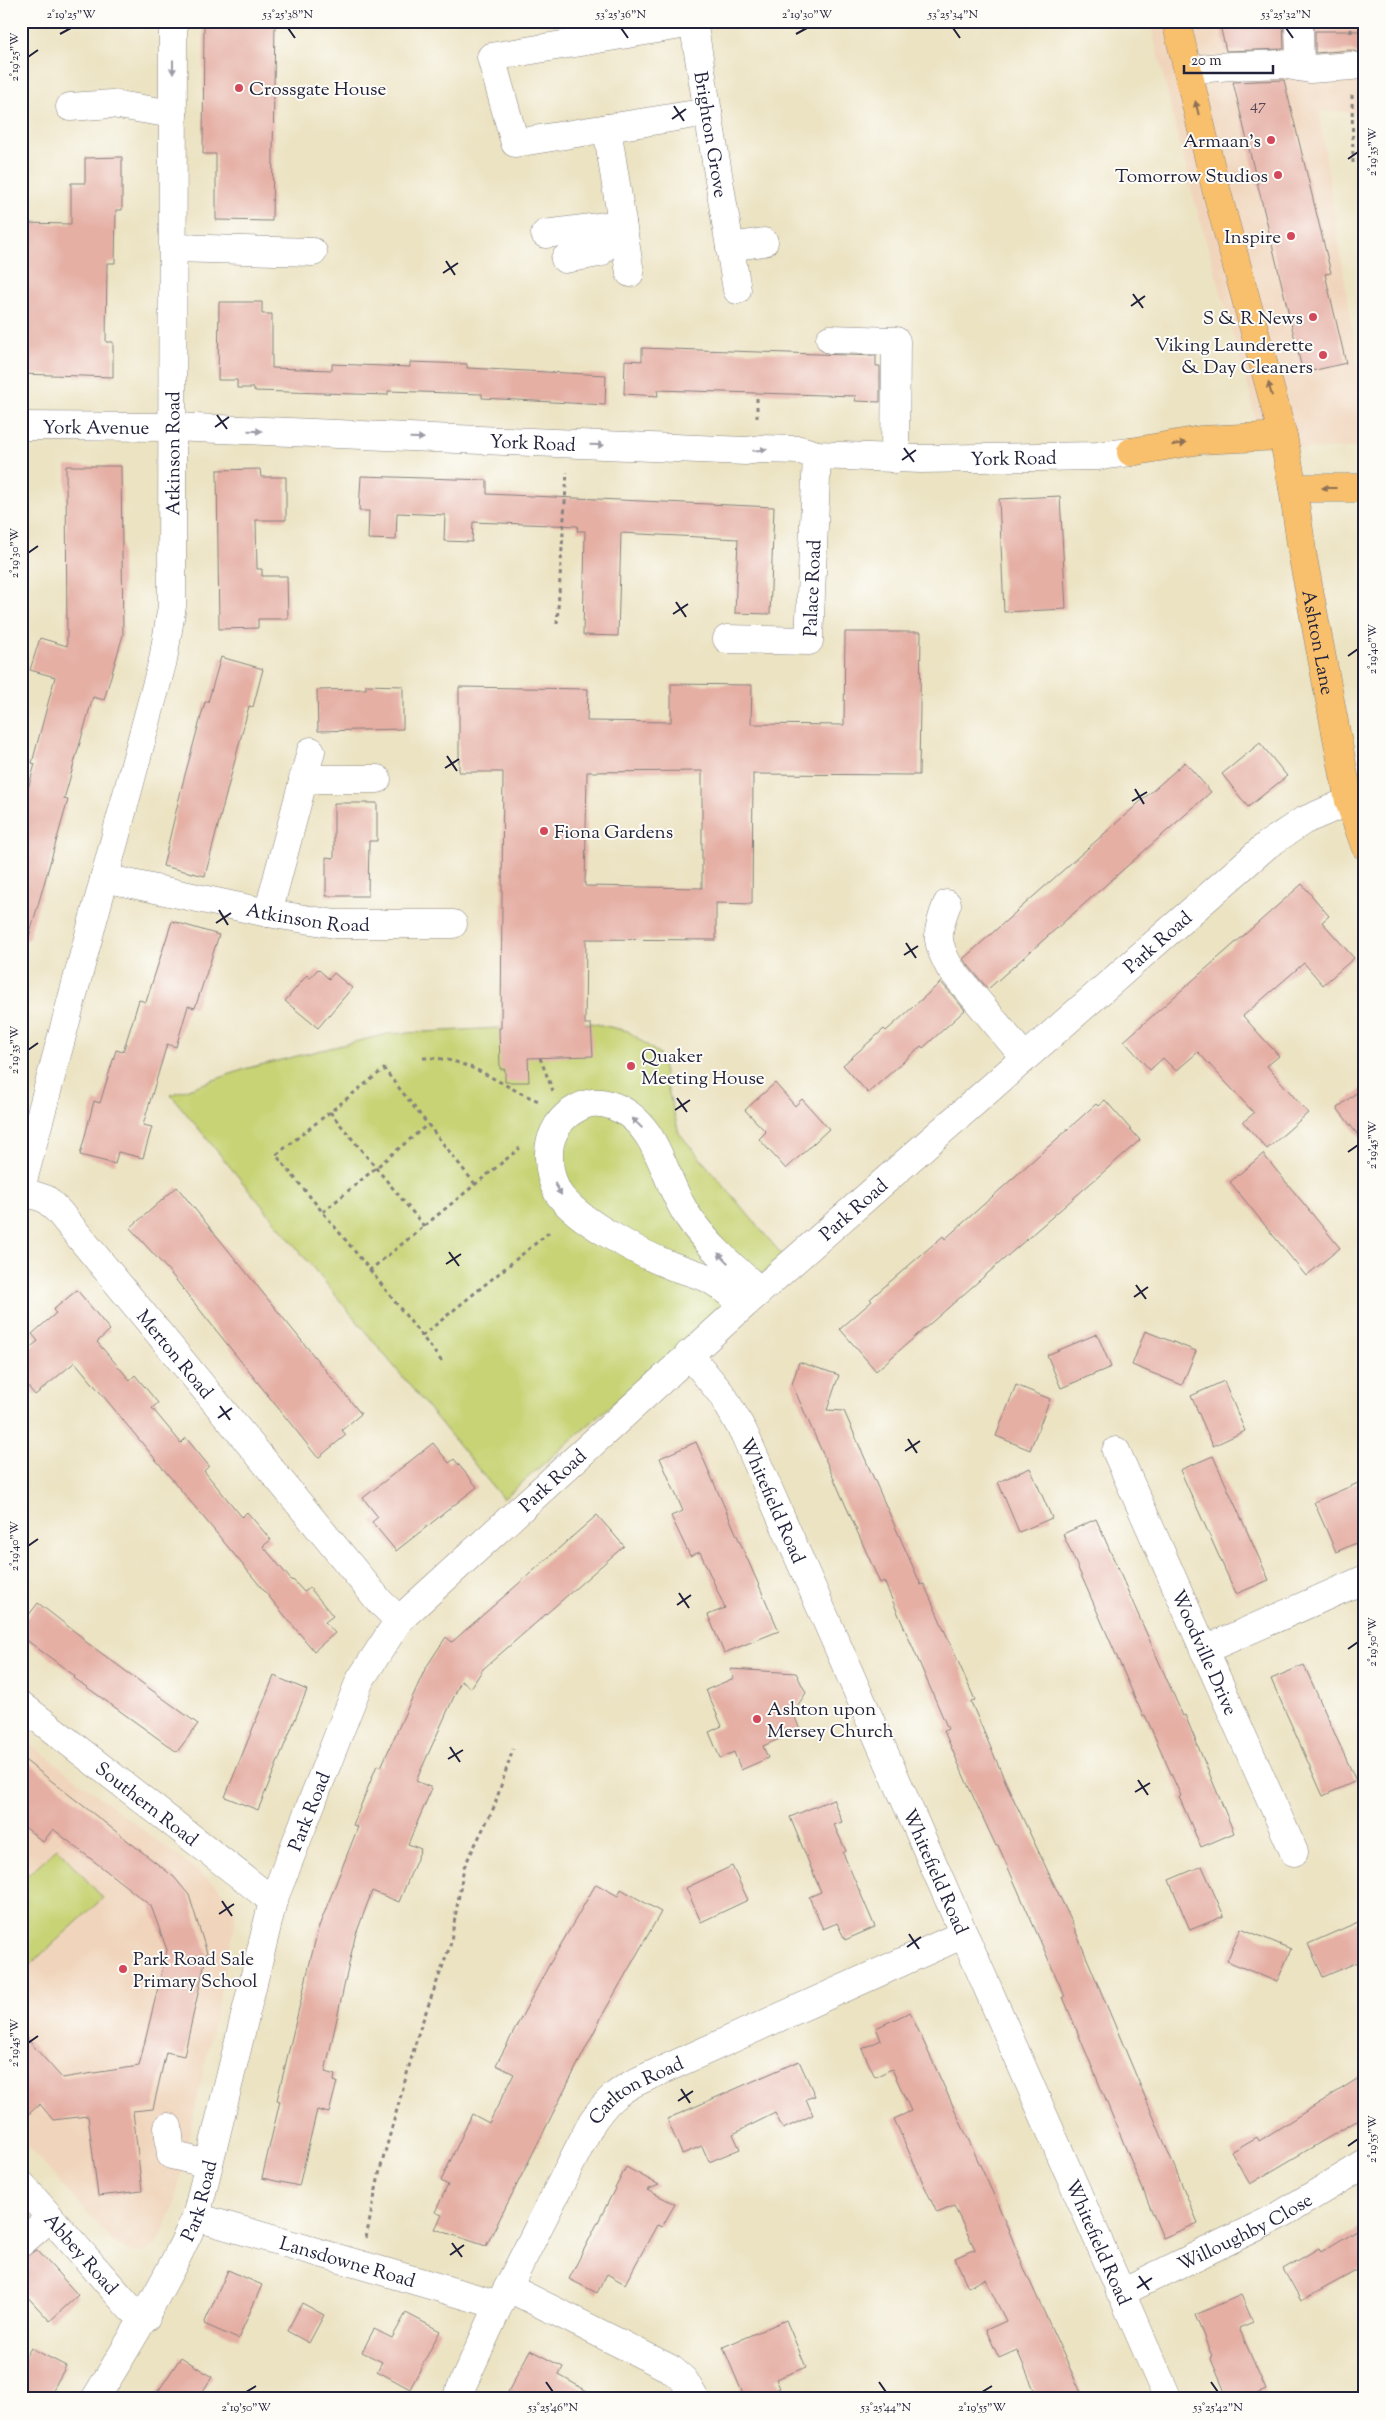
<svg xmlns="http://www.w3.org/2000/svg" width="1386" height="2420" font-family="'Sorts Mill Goudy',serif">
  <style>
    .built { fill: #f0d5bc }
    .green { fill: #c7d375; stroke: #747a58 }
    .building { fill: #e5afa4; fill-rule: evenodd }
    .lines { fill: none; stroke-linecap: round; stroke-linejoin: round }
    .minor-casing { stroke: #87827f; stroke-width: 29 }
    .major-casing { stroke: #87827f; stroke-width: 29 }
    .path { stroke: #87827f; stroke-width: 3; stroke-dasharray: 4 4; stroke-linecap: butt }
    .minor { stroke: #fff; stroke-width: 28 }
    .major { stroke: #f8bf6c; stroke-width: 28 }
    .oneway { fill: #9c9ca7 }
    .oneway2 { fill: #8d7054 }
    .ticks { fill: none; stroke: #22223b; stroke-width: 2 }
    .poi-dot { fill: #d1495b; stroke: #fdfcf7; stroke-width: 2 }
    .labels { text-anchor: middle; stroke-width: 4; stroke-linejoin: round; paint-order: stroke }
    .number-label { font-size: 16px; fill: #534555 }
    .poi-label { font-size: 19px; fill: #22223b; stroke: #fdfcf7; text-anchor: start }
    .street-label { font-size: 19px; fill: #22223b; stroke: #fdfcf7 }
    .neatline { fill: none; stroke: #22223b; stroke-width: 2 }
    .ticks-label { font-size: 12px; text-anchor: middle; fill: #22223b }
  </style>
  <rect width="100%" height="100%" fill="#fdfcf7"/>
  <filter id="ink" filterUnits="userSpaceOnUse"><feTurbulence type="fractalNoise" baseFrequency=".02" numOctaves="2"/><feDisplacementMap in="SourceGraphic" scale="10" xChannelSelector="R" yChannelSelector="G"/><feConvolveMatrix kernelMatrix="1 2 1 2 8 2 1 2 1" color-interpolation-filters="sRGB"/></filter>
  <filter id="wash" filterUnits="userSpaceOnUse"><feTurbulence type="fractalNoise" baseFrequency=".0096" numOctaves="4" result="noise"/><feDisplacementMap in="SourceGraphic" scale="20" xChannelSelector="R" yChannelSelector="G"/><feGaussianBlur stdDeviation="1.12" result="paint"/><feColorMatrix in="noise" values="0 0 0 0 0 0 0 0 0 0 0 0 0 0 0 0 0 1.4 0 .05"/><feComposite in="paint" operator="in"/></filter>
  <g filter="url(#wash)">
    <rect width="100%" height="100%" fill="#ece3c3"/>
    <path class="built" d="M1150,21H1365V113L1319,111L1365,415V448L1274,449L1255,418L1251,397L1191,189Z
      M21,1737L218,1887L225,1894L235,1911V1925L174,2206L157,2244L146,2252L133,2253L115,2244L21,2139Z"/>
    <path class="green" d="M592,1023L628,1031L659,1054L679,1133L783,1256L503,1499L171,1095L248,1068L387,1034Z
      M57,1848L103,1898L21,1973V1881Z"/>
    <g id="blocks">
      <path class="building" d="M204,21H275L272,221L216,220V154H203Z
        M1219,21H1283L1284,49L1226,51Z
        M1315,31H1365V55L1351,50L1315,53Z
        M1284,80L1331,273L1325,274L1346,363L1303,373L1233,82Z
        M122,157V210H116L115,263H107L106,342H113V377L21,374V223L71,224V183H85V158Z
        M219,302H262V314H272V368L332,370V364L410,367V362L467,364V368L606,375L605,405L482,398V394L388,391V395L255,391L253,388H237V380H218Z
        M642,348L876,356V366H880V402L855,401L856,396L657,390L658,396L624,394L625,360L642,361Z
        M66,466H121L123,635L104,700L93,697L64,799L68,800L28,940L21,939V813L35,764L32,763L55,677L30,670L40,638L67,646Z
        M260,469L261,477H286V520H256L257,569H262V576H287L288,619H258V628L219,629L217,470Z
        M361,476L487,480V494L774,507L770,614L735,613L738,539L621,533L618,636L583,635L585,531H577L578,526L473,522L472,542L444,541L445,515L397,513L396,540L368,539L369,511H359Z
        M1060,496L1066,609L1004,612L999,499Z
        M845,632H921L919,775L753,774L752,904L716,903V940L586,939L585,1024H591L593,1056L528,1058L529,1082H505V1069H500L499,1028H501L503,772H459V687L588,689L587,721L671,722V684L752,685L751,724L844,725ZM702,771V888L585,886L587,772Z
        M221,657L263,669L253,707L249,706L205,876L163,866L183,782L205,702H208Z
        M366,685L403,686V729L318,731L317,690L366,689Z
        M1260,743L1287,776L1248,807L1222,774Z
        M1185,762L1211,792L988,989L963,959Z
        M334,803H377V841H369L368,896H326V857L334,858Z
        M1302,884L1329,916L1322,922L1354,958L1323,985L1304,963L1243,1016L1279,1056L1267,1066L1308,1113L1267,1149L1243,1122L1254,1113L1198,1052L1176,1071L1163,1058L1150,1070L1124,1041Z
        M172,921L219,935L195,1008L188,1006L176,1047L167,1044L143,1125L152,1127L143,1158L118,1152L115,1164L80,1155L94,1101L100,1103L116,1050L123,1052L139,1000L146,1002Z
        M318,969L329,979L334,973L352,988L318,1028L285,1001L307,975L310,978Z
        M941,982L965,1010L923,1048L921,1046L868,1093L843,1065L884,1029L886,1031Z
        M775,1083L795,1106L802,1099L829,1129L786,1169L759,1139L766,1132L745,1110Z
        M1365,1086V1144L1337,1108Z
        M1105,1100L1140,1140L876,1371L840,1329L872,1301L870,1299L943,1236L945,1239L1096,1104L1098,1106Z
        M1263,1154L1340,1248L1306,1276L1230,1182Z
        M177,1187L361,1414L342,1430L346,1435L318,1458L168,1270L130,1228Z
        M77,1290L110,1330L97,1342L130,1380L135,1375L158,1403L152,1408L181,1443L186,1438L209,1466L204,1471L242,1517L247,1512L271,1540L263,1546L292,1581L293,1580L304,1592L310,1588L333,1616L325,1622L335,1633L314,1651L75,1362L35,1395L21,1378V1355L38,1341L32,1334L56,1313L53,1310Z
        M1145,1331L1196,1351L1182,1385L1132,1365Z
        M1097,1334L1111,1367L1061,1388L1047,1355Z
        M799,1362L839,1375L827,1410L844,1411L921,1585L924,1584L975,1700L971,1702L1006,1783L1070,1918L1198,2223L1163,2238L1063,1997H1065L998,1845L996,1846L966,1781L944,1731L948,1729L884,1581L880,1583L792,1384Z
        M1224,1381L1245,1431L1213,1446L1191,1396Z
        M1016,1385L1050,1399L1030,1450L996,1436Z
        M696,1442L779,1631L724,1653L708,1615L725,1608L700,1552L690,1556L671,1516L683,1511L660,1458Z
        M433,1443L449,1463L454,1459L477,1487L396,1551L372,1522L378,1517L363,1498Z
        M1213,1456L1269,1580L1236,1594L1180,1470Z
        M1030,1468L1052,1518L1019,1532L998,1482Z
        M1365,1480V1539L1336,1552L1314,1502Z
        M597,1515L624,1546L483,1669L471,1688L461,1681L416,1781L432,1788L408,1844L421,1849L399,1902L372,1891L355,1937L325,2072L335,2075L334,2081L337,2082L329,2113L317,2110L299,2186L262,2178L280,2101L277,2100L318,1929L358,1827L353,1825L377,1765L381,1767L425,1669L446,1637L452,1642Z
        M1096,1519L1183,1716L1185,1715L1234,1833L1201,1847L1179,1797L1181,1796L1145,1715L1143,1716L1063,1534Z
        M38,1603L83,1638L82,1639L198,1724L177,1752L74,1678L75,1676L21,1636V1625Z
        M1304,1665L1356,1781L1323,1796L1271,1679Z
        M730,1669L796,1673L806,1693L793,1712L800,1730L763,1746L768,1758L741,1770L734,1752L720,1758L709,1732L722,1726L706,1690L734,1678Z
        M274,1676L307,1690L258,1810L225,1797Z
        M21,1757L174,1877L189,1895L207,1953L184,2056L166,2052L153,2109L133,2111L142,2191L98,2196L88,2116L53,2120L40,2104L21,2121V2032L62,2078L139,2066L167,1950L151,1906L53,1829L43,1842L21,1824Z
        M833,1799L842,1822L834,1825L846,1851L843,1853L875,1927L845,1940L837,1923L823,1929L809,1897L821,1892L790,1817Z
        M732,1866L748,1900L701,1922L686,1888Z
        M1202,1866L1224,1916L1190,1930L1169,1880Z
        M596,1884L618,1896L621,1889L661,1912L603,2014L486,2246L435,2229L442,2215L435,2212L448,2185L441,2181L472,2114L489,2123L514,2074L496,2065L549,1965Z
        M1358,1922L1365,1938V1959L1323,1977L1308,1944Z
        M1241,1928L1291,1949L1277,1982L1227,1961Z
        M910,2012L997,2202L1027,2275L1084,2399H1038L1017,2350L999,2358L986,2330L1006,2321L985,2279L968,2287L955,2258L975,2249L954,2206L937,2213L924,2185L894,2119L911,2111L892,2069L875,2077L862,2049L881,2040L876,2028Z
        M799,2061L815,2096L806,2099L813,2115L783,2129L775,2113L733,2134L740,2149L709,2162L702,2146L682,2154L667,2119Z
        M1365,2074V2116L1250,2184L1231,2152L1257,2137L1259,2141Z
        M626,2167L659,2185L647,2190L675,2204L662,2227L657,2225L625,2284L607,2274L597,2293L569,2279Z
        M1365,2225V2266L1301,2301L1283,2269L1319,2248L1321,2252Z
        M37,2250L78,2295L50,2321L21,2290V2258Z
        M228,2270L262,2285L238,2339L204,2324Z
        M1241,2295L1253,2322L1239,2328L1266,2390L1245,2399H1228L1210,2357L1212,2356L1195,2315Z
        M302,2303L324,2315L309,2343L287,2331Z
        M406,2313L440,2331L410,2389L377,2371L382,2362L362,2352L374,2329L392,2338Z
        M786,2320L806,2367L776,2379L780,2388L756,2399H745L723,2347Z
        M31,2348L66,2366L48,2399H21V2365Z
        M530,2350L563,2367L559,2375L601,2399H522L508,2392Z
        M181,2357L212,2377L198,2399H153Z"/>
    </g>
  </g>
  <g filter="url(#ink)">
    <use href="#blocks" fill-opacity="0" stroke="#87827f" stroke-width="1"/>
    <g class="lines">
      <g class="minor-casing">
        <g id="minor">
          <path id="s1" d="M693,21L737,290"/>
          <path d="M1299,21L1300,67"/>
          <path d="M693,23L491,57L515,143L708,112"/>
          <path d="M1188,70L1230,66L1282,64L1310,69L1352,66"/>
          <path d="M70,107L112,104L173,114"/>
          <path d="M607,128L630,273"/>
          <path d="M545,234L622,224"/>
          <path d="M730,247L764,242"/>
          <path d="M173,248L313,252"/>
          <path d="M565,259L599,253L622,224"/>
          <path d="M830,339L896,341L895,459"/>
          <path id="s2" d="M21,426L171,427L746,451L760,449L800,450L817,455L921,459L1097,456L1131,452"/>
          <path id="s3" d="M727,639L809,641L817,455"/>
          <path d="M303,779H377"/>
          <path id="s4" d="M104,878L268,913L335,924H453"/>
          <path d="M947,904C936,932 935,941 950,968L1025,1058"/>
          <path d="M268,913L311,751"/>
          <path id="s5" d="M21,1188L163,660L172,606L173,21"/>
          <path id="s6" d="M21,1191L46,1199L59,1212L380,1602L399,1620"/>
          <path d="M745,1304C732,1295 721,1285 707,1278C696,1273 683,1270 672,1266C641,1254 576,1220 558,1193C552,1182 549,1170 549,1157C548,1140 557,1121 571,1112C586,1102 597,1100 613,1106C660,1123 663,1182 689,1218C708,1246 734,1268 760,1291"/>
          <path id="s7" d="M689,1354L723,1396L744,1433L1168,2399"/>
          <path id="s8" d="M1116,1451L1294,1852"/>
          <path d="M1204,1650L1365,1579"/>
          <path id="s9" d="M21,1705L273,1901"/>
          <path d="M168,2127L171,2155L209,2164"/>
          <path id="s10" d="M21,2184L130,2308L146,2318"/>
          <path id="s11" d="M196,2217L499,2305"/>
          <path d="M21,2243L50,2218"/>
          <path d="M509,2288L671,2369L684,2380L695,2399"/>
          <path id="s12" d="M1120,2293L1277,2217L1365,2164"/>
          <path id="s13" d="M95,2399C132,2339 167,2281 196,2217L273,1901L360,1680L399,1620L745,1304L1267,845L1303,821L1349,801"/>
          <path id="s14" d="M456,2399L499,2305L592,2122C605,2103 616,2092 636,2082L964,1934"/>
        </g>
      </g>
      <g class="major-casing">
        <g id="major">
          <path id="s15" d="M1176,21L1216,189L1283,436L1293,488L1303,558L1349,801L1365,846"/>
          <path d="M1131,452L1200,440L1283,436"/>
          <path d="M1293,488H1365"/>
        </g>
      </g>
      <path class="path" d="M1351,21V37
        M1352,95L1353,163H1365
        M757,398V421
        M557,624L567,472
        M423,1058C469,1056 499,1086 539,1101
        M540,1058L553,1091
        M330,1112L424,1226
        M475,1184L384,1069L276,1155L370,1270L520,1148
        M323,1212L427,1125
        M370,1270L443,1363
        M422,1336L552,1230
        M366,2238L380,2170L419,2031L450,1946L464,1867L494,1807L513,1749"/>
      <use href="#minor" class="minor"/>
      <use href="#major" class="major"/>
    </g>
    <defs><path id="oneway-solid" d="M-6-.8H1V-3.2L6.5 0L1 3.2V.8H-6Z" transform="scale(1.25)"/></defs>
    <g class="oneway">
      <use href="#oneway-solid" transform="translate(173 67) rotate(90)"/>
      <use href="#oneway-solid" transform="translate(255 431) rotate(2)"/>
      <use href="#oneway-solid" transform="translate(417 438) rotate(2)"/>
      <use href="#oneway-solid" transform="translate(597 445) rotate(2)"/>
      <use href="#oneway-solid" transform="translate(760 450) rotate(-5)"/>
      <use href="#oneway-solid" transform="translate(637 1123) rotate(-136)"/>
      <use href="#oneway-solid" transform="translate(558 1189) rotate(61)"/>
      <use href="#oneway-solid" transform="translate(723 1258) rotate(-135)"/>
    </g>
    <g class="oneway2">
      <use href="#oneway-solid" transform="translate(1197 108) rotate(-104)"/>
      <use href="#oneway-solid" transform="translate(1270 389) rotate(-105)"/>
      <use href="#oneway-solid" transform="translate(1179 444) rotate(-10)"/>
      <use href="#oneway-solid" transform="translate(1329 488) rotate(180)"/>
    </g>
  </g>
  <path class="ticks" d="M288,28L295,38M621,28L628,38M953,28L960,38M1286,28L1293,38M60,34L71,28M796,34L807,28M28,57L38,50M674,106L684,121M672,119L686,109M1348,159L1358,152M446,261L455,275M443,273L458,263M1133,294L1143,308M1131,306L1145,296M217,415L227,429M215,427L229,417M904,448L914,462M902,460L916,450M28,553L38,546M676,602L686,617M673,614L688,604M1348,656L1358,649M447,756L457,771M445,768L459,759M1135,789L1144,804M1132,801L1147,792M219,910L228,925M216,923L231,913M906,943L916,958M904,955L918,946M28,1050L38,1043M677,1098L687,1112M675,1110L690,1100M1348,1152L1358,1145M449,1252L459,1266M446,1264L461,1254M1136,1285L1146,1299M1134,1297L1148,1287M220,1406L230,1420M218,1418L232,1408M908,1439L917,1453M905,1451L920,1441M28,1546L38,1539M679,1593L689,1608M677,1605L691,1595M1348,1649L1358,1642M450,1747L460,1762M448,1759L463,1750M1138,1780L1148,1795M1135,1792L1150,1783M222,1901L232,1916M219,1914L234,1904M909,1934L919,1949M907,1947L921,1937M28,2043L38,2036M681,2089L690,2103M678,2101L693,2091M1348,2146L1358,2139M452,2243L462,2257M450,2255L464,2245M1139,2276L1149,2290M1137,2288L1152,2278M546,2382L553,2392M879,2382L886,2392M1211,2382L1218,2392M246,2392L256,2386M982,2392L992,2386"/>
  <g class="poi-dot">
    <circle cx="239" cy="88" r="5"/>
    <circle cx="1271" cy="140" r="5"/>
    <circle cx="1278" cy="175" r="5"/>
    <circle cx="1291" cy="236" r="5"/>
    <circle cx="1313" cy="317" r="5"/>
    <circle cx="1323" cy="355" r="5"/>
    <circle cx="544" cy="831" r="5"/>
    <circle cx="631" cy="1066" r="5"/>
    <circle cx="757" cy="1719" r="5"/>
    <circle cx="123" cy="1969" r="5"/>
  </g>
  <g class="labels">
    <g class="number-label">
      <text x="1258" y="110">47</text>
    </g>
    <g class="poi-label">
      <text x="249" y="95">Crossgate House</text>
      <text x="1261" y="147" text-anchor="end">Armaan's</text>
      <text x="1268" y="182" text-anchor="end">Tomorrow Studios</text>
      <text x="1281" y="243" text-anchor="end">Inspire</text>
      <text x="1303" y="324" text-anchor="end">S &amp; R News</text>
      <text x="1313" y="351" text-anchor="end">Viking Launderette<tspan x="1313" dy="22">&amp; Day Cleaners</tspan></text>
      <text x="554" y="838">Fiona Gardens</text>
      <text x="641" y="1062">Quaker<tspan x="641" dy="22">Meeting House</tspan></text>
      <text x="767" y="1715">Ashton upon<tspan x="767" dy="22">Mersey Church</tspan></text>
      <text x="133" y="1965">Park Road Sale<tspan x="133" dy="22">Primary School</tspan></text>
    </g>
    <g class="street-label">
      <text dy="7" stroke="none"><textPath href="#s1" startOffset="115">Brighton Grove</textPath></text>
      <text dy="7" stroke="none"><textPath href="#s2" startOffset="75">York Avenue</textPath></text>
      <text dy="7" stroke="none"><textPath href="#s2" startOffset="512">York Road</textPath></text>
      <text dy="7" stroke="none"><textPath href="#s5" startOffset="754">Atkinson Road</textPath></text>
      <text dy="7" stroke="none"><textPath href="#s2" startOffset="994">York Road</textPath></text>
      <text dy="7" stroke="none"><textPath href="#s3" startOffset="135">Palace Road</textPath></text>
      <text dy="7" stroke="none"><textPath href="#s15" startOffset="638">Ashton Lane</textPath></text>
      <text dy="7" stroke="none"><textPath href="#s4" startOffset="208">Atkinson Road</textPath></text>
      <text dy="7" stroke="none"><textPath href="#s13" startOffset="1860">Park Road</textPath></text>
      <text dy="7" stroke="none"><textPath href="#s13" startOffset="1455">Park Road</textPath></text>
      <text dy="7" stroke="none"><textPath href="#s6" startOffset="228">Merton Road</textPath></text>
      <text dy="7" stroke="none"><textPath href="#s13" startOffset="1050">Park Road</textPath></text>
      <text dy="7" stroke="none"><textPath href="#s7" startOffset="170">Whitefield Road</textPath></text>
      <text dy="7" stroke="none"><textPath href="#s8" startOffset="220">Woodville Drive</textPath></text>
      <text dy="7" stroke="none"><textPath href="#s9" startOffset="160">Southern Road</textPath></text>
      <text dy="7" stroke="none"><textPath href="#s13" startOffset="630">Park Road</textPath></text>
      <text dy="7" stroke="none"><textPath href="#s7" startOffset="575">Whitefield Road</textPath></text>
      <text dy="7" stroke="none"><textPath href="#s14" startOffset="364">Carlton Road</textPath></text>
      <text dy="7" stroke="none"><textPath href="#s13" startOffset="225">Park Road</textPath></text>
      <text dy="7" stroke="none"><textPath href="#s12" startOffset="139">Willoughby Close</textPath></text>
      <text dy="7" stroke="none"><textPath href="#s7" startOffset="980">Whitefield Road</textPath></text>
      <text dy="7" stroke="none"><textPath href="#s10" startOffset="92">Abbey Road</textPath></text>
      <text dy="7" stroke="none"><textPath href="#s11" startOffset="158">Lansdowne Road</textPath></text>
    </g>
  </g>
  <rect width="1386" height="2420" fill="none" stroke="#fdfcf7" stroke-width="55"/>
  <path d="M1184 65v8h89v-8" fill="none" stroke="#22223b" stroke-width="2.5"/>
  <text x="1191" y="65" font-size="15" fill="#22223b" stroke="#fdfcf7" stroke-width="4" paint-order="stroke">20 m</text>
  <rect x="28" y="28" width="1330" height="2364" class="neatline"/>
  <g class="ticks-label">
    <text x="71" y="18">2°19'25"W</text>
    <text x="288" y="18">53°25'38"N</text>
    <text x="621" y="18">53°25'36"N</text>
    <text x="807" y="18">2°19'30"W</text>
    <text x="953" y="18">53°25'34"N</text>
    <text x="1286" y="18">53°25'32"N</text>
    <text transform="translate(14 57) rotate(-90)" y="4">2°19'25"W</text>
    <text transform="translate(1372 152) rotate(-90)" y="4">2°19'35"W</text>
    <text transform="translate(14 553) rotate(-90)" y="4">2°19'30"W</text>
    <text transform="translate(1372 649) rotate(-90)" y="4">2°19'40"W</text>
    <text transform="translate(14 1050) rotate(-90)" y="4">2°19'35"W</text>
    <text transform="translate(1372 1145) rotate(-90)" y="4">2°19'45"W</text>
    <text transform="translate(14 1546) rotate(-90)" y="4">2°19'40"W</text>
    <text transform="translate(1372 1642) rotate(-90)" y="4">2°19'50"W</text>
    <text transform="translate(14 2043) rotate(-90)" y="4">2°19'45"W</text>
    <text transform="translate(1372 2139) rotate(-90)" y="4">2°19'55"W</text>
    <text x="246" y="2411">2°19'50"W</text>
    <text x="553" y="2411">53°25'46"N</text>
    <text x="886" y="2411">53°25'44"N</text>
    <text x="982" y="2411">2°19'55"W</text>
    <text x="1218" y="2411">53°25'42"N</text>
  </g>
</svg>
